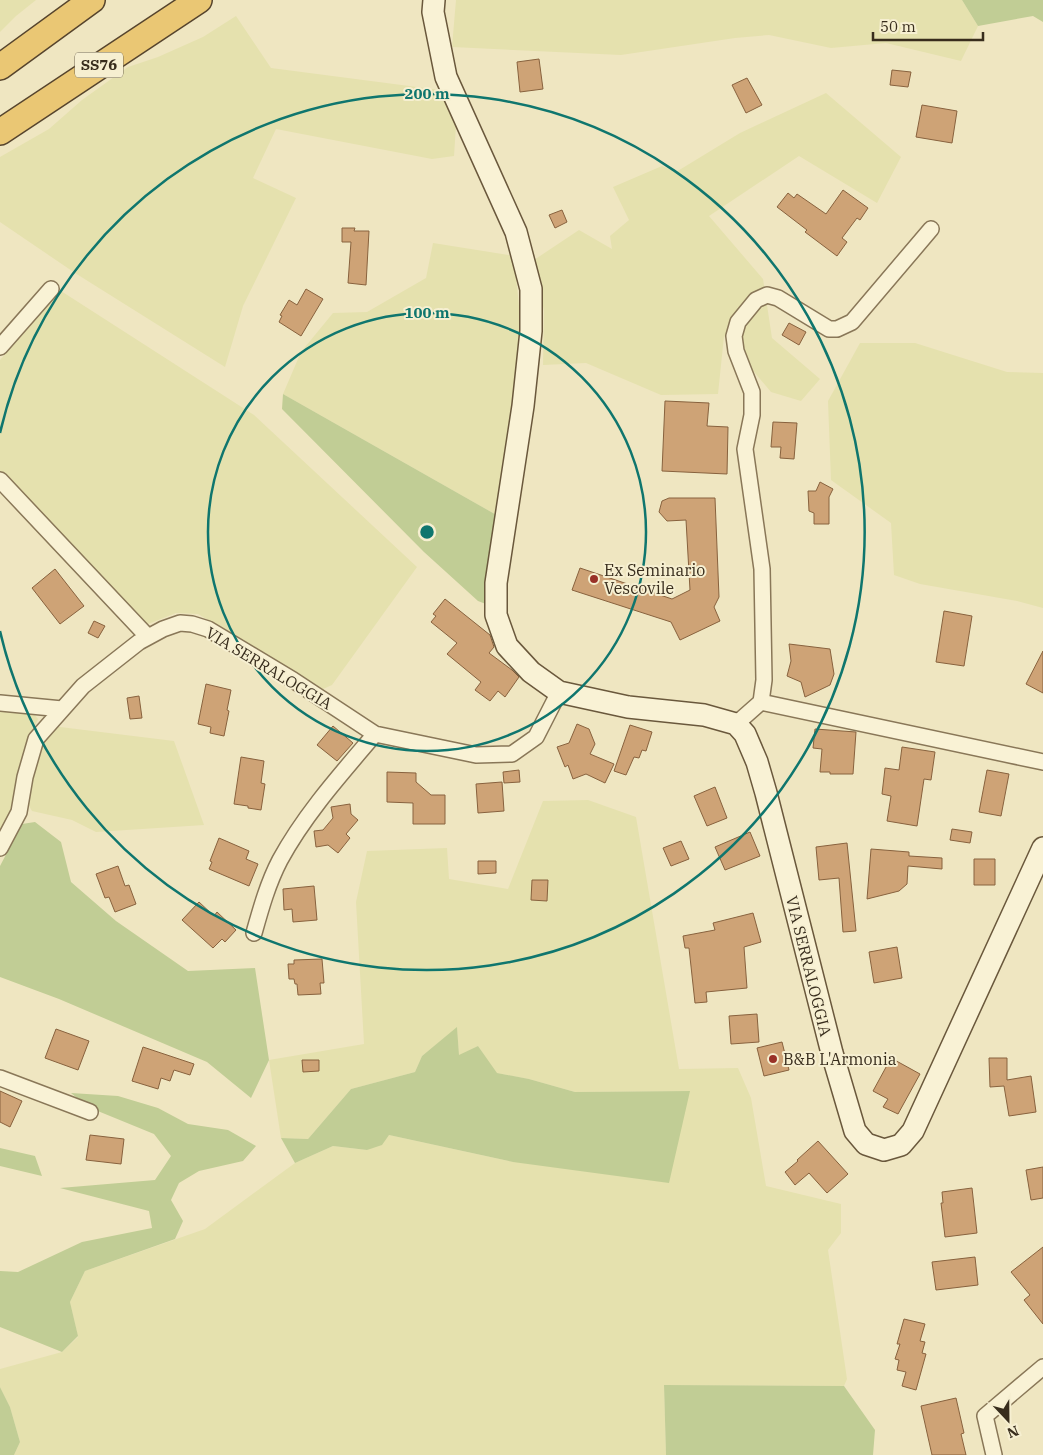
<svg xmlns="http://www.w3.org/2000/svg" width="1043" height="1455" font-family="'IBM Plex Serif',serif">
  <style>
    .farmland { fill: #e5e1ae }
    .green { fill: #c1cd95 }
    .building { fill: #cea376; stroke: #88623e }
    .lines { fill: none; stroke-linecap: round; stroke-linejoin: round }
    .minor-casing { stroke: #897758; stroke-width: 18 }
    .secondary-casing { stroke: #6a583c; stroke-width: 24 }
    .trunk-casing { stroke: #56442d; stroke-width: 28 }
    .minor { stroke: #f9f2d5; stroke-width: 15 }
    .secondary { stroke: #f9f2d5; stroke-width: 21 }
    .trunk { stroke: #eac774; stroke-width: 25 }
    .ring { fill: none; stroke: #0f766e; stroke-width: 2.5 }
    .poi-dot { fill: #993127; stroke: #f6efd1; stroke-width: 2 }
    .labels { text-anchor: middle; stroke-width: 4; stroke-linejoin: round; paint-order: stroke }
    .shield { fill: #f6efd1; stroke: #716753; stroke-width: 1 }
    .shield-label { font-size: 15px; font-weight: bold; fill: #382d1d }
    .poi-label { font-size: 16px; fill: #382d1d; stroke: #f6efd1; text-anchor: start }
    .street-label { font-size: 16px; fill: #382d1d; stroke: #f6efd1 }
    .centre { fill: #0f766e; stroke: #f6efd1; stroke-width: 2.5 }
    .ring-label { font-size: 15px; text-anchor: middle; font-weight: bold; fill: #0f766e; stroke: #f6efd1; stroke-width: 4; stroke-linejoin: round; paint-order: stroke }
  </style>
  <rect width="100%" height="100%" fill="#efe6c1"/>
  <path class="farmland" d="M0,0H36L16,16L0,32Z
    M456,0H962L978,26L961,61L886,43L831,48L769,35L735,38L621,55L452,47Z
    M236,16L271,68L440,90L456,125L454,156L432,159L276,129L253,178L296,198L243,306L225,367L75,273L0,222V157L49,129L82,100L128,67L158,57L203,37Z
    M826,93L901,157L877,203L799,156L709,216L763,279L772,338L820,379L801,401L771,392L724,336L718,394L661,395L586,363L543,365L544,311L534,260L579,230L612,249L610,236L629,220L613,187L662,166L676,172L740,133Z
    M433,243L514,256L522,336L500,517L283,394L301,352L333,313L367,312L426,278Z
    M61,291L254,415L417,567L332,685L323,689L198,614L176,613L143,626L0,476V360Z
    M860,343H915L1007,372L1043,373V608L1017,601L920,584L894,575L891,523L831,480L828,401Z
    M0,710L32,712L38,719L23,754L12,809L0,830Z
    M52,726L174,741L204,825L96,832L72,820L32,811L26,801L39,746Z
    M588,800L636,817L679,1069L738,1068L751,1098L766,1186L841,1204V1233L828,1250L847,1379L844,1386L664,1385L666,1455H14L20,1442L10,1407L0,1387V1369L62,1352L78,1337L70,1302L85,1271L205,1229L295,1163L333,1146L367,1150L389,1135L513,1162L689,1091L575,1092L529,1079L496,1073L478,1046L459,1056L457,1028L422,1056L415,1072L351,1089L308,1139L281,1138L269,1060L364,1044L356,902L367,851L447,848L449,879L508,889L543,801Z"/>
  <path class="green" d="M962,0H1043V22L1033,16L978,26Z
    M283,394L500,517L491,606L478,601L424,552L282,409Z
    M35,822L61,842L71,882L116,921L188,971L255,968L269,1060L251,1098L207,1062L59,999L0,977V866L22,824Z
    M457,1027L459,1055L478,1046L497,1073L529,1079L575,1092L690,1091L669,1183L513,1162L389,1135L382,1145L367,1150L333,1146L295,1163L281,1138L308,1139L351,1089L415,1072L422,1056Z
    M71,1093L118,1096L158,1108L188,1124L228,1130L256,1146L243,1161L199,1171L179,1183L171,1200L183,1221L175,1239L85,1271L70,1302L78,1336L62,1352L0,1327V1271L18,1272L82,1242L152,1228L149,1211L60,1188L155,1180L171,1156L154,1134L88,1107Z
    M0,1148L35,1156L42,1176L0,1166Z
    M664,1385L844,1386L875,1430L873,1455H666Z
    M0,1387L10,1407L20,1442L14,1455H0Z"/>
  <path class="building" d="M539,59L543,89L520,92L517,62Z
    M892,70L911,72L908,87L890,85Z
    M747,78L762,105L746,113L732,85Z
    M922,105L957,111L952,143L916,137Z
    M843,190L868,208L860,220L857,218L842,238L847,242L837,256L805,232L807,230L777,207L788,193L794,198L797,194L826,214Z
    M562,210L567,222L555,228L549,215Z
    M342,228H355L354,231H369L366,285L348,283L351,242H342Z
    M306,289L323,299L301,336L279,322L282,316L280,315L289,300L297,305Z
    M789,323L806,332L799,345L782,335Z
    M665,401L709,403L707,426L728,427L727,474L662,471Z
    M773,422L797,423L794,459L780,458L781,447H771Z
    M820,482L833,489L829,497V524H814V513L809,511L808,491H816Z
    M669,498H715L719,597L714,607L720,621L680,640L671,622L572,590L580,568L672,599L690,590L686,520L667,521L659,512L662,501Z
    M55,569L84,606L60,624L32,588Z
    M445,599L490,635L494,647L489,653L512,670L519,677L505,697L498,691L490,701L475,690L481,682L447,654L457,643L431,622L436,616L433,614Z
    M944,611L972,616L964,666L936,662Z
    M94,621L105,626L98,638L88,633Z
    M789,644L830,649L834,674L830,685L805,697L801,682L787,676L791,661Z
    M1043,651V693L1026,684Z
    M206,684L231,690L227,710L229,711L224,736L210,733L211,727L198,724Z
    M139,696L142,718L130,719L127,698Z
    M577,724L589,729L595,744L590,754L614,764L605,783L586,774L573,779L568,765L565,767L557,747L569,743Z
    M630,725L652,732L646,751L642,750L639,758L634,757L626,775L614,771Z
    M333,726L353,743L337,761L317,745Z
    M815,729L856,732L853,774H830V772H820L822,749L813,748Z
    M902,747L935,752L931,780L924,779L917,826L887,821L891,796L882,794L885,768L899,770Z
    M241,757L264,761L261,783L265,784L261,810L248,808V806L234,804Z
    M519,770L520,782L504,783L503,772Z
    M987,770L1009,774L1001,816L979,812Z
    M387,772L416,773V782L431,795H445V824H413V803L387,802Z
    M502,782L504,811L478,813L476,784Z
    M715,787L727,818L707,826L694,796Z
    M350,804L351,814L358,820L346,834L350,838L338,853L328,845L316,847L314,831L323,830L333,818L331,807Z
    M952,829L972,832L970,843L950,840Z
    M750,832L760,856L725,870L715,847Z
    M219,838L249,851L246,859L258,864L249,886L209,869L212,862L210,861Z
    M681,841L689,859L671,866L663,848Z
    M847,843L856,931L843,932L839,878L819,880L816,847Z
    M871,849L909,852V856L942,858V869L908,866L907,884L899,891L867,899Z
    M974,859H995V885H974Z
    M478,861H496V873L478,874Z
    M118,866L125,886L129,885L136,904L115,912L109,897L105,898L96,874Z
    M532,880H548L547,901L531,900Z
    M314,886L317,920L293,922L292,909L284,910L283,889Z
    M199,902L214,916L217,912L236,930L225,942L222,939L213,948L182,920Z
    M753,913L761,942L744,947L747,988L706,992L707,1002L695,1003L689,948H685L683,936L715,930L713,923Z
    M897,947L902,978L874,983L869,952Z
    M322,959L324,983H320L321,994L298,995L297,984H295L294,979H289L288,964H294V960Z
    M757,1014L759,1042L731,1044L729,1016Z
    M56,1029L89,1041L78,1070L45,1058Z
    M782,1042L789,1070L764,1076L757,1048Z
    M143,1047L194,1064L190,1075L174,1070L170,1081L161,1078L158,1089L132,1081Z
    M891,1058L920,1074L898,1114L883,1107L888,1099L873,1091Z
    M989,1058H1007V1080L1031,1076L1036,1112L1009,1116L1004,1086L990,1087Z
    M302,1060H319V1071L303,1072Z
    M0,1091L22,1101L10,1127L0,1122Z
    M90,1135L124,1139L121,1164L86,1160Z
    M818,1141L848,1174L827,1193L809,1173L795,1185L785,1172L798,1161L797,1160Z
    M1043,1167V1198L1031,1200L1026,1170Z
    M972,1188L977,1233L945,1237L941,1203H943L942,1192Z
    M1043,1247V1324L1024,1300L1030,1295L1011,1272Z
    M975,1257L978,1285L936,1290L932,1262Z
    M904,1319L925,1324L920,1341L925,1342L922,1353L926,1354L916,1390L902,1386L906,1372L897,1370L899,1360L895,1359L900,1344H897Z
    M956,1398L964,1433L961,1434L966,1455H932L921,1406Z"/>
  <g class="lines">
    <g class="minor-casing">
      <path id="minor" d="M0,347L51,289
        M0,480L148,637
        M761,702L1043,762
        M0,703L62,709
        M736,724L761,702L764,680L762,569L745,449L752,415V392L736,351L734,336L738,322L756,300L767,295L778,298L829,329H837L852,322L931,229
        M0,848L19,812L25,777L36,739L83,686L139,642L163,629L180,623L192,624L208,629L293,680L375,734L476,755L512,754L536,737L559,692
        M254,933C261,908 268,883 280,860C305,814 341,774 375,734
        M0,1078L90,1112
        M994,1455L985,1416L1043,1367"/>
    </g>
    <g class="secondary-casing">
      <path id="secondary" d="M434,0L433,12L446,77L516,232L531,289V331L523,406L496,583V615L507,646L531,672L559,692L628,707L704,715L736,724L745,734L757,762L766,793L832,1053L855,1131L866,1144L884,1150L901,1145L913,1131L1043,848"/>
    </g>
    <g class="trunk-casing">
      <path id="trunk" d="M0,67L92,0
        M0,132L199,0"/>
    </g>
    <use href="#minor" class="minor"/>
    <use href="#secondary" class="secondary"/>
    <use href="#trunk" class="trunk"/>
  </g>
  <g class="ring">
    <circle cx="427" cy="532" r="219"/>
    <path d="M0 433A438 438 0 1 1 0 631"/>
  </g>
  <g class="poi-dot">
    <circle cx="594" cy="579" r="5"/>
    <circle cx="773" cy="1059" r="5"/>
  </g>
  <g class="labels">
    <rect class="shield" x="75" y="52.5" width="48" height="25" rx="4"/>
    <g class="shield-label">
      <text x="99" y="70">SS76</text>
    </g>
    <g class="poi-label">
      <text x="604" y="576">Ex Seminario<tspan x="604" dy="18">Vescovile</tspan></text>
      <text x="783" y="1065">B&amp;B L'Armonia</text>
    </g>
    <g class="street-label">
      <text transform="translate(269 668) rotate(31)" y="6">VIA SERRALOGGIA</text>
      <text transform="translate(809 966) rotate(76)" y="6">VIA SERRALOGGIA</text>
    </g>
  </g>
  <circle cx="427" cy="532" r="8" class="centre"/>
  <g class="ring-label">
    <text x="427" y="99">200 m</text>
    <text x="427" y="318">100 m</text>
  </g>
  <g transform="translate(1008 1420) rotate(158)" stroke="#f6efd1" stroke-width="4" paint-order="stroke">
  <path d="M0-4L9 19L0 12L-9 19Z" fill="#382d1d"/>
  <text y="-8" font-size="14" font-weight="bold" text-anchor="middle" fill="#382d1d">N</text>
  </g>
  <path d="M873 32v8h110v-8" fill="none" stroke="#382d1d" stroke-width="2.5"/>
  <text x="880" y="32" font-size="15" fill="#382d1d" stroke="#f6efd1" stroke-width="4" paint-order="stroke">50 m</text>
</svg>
